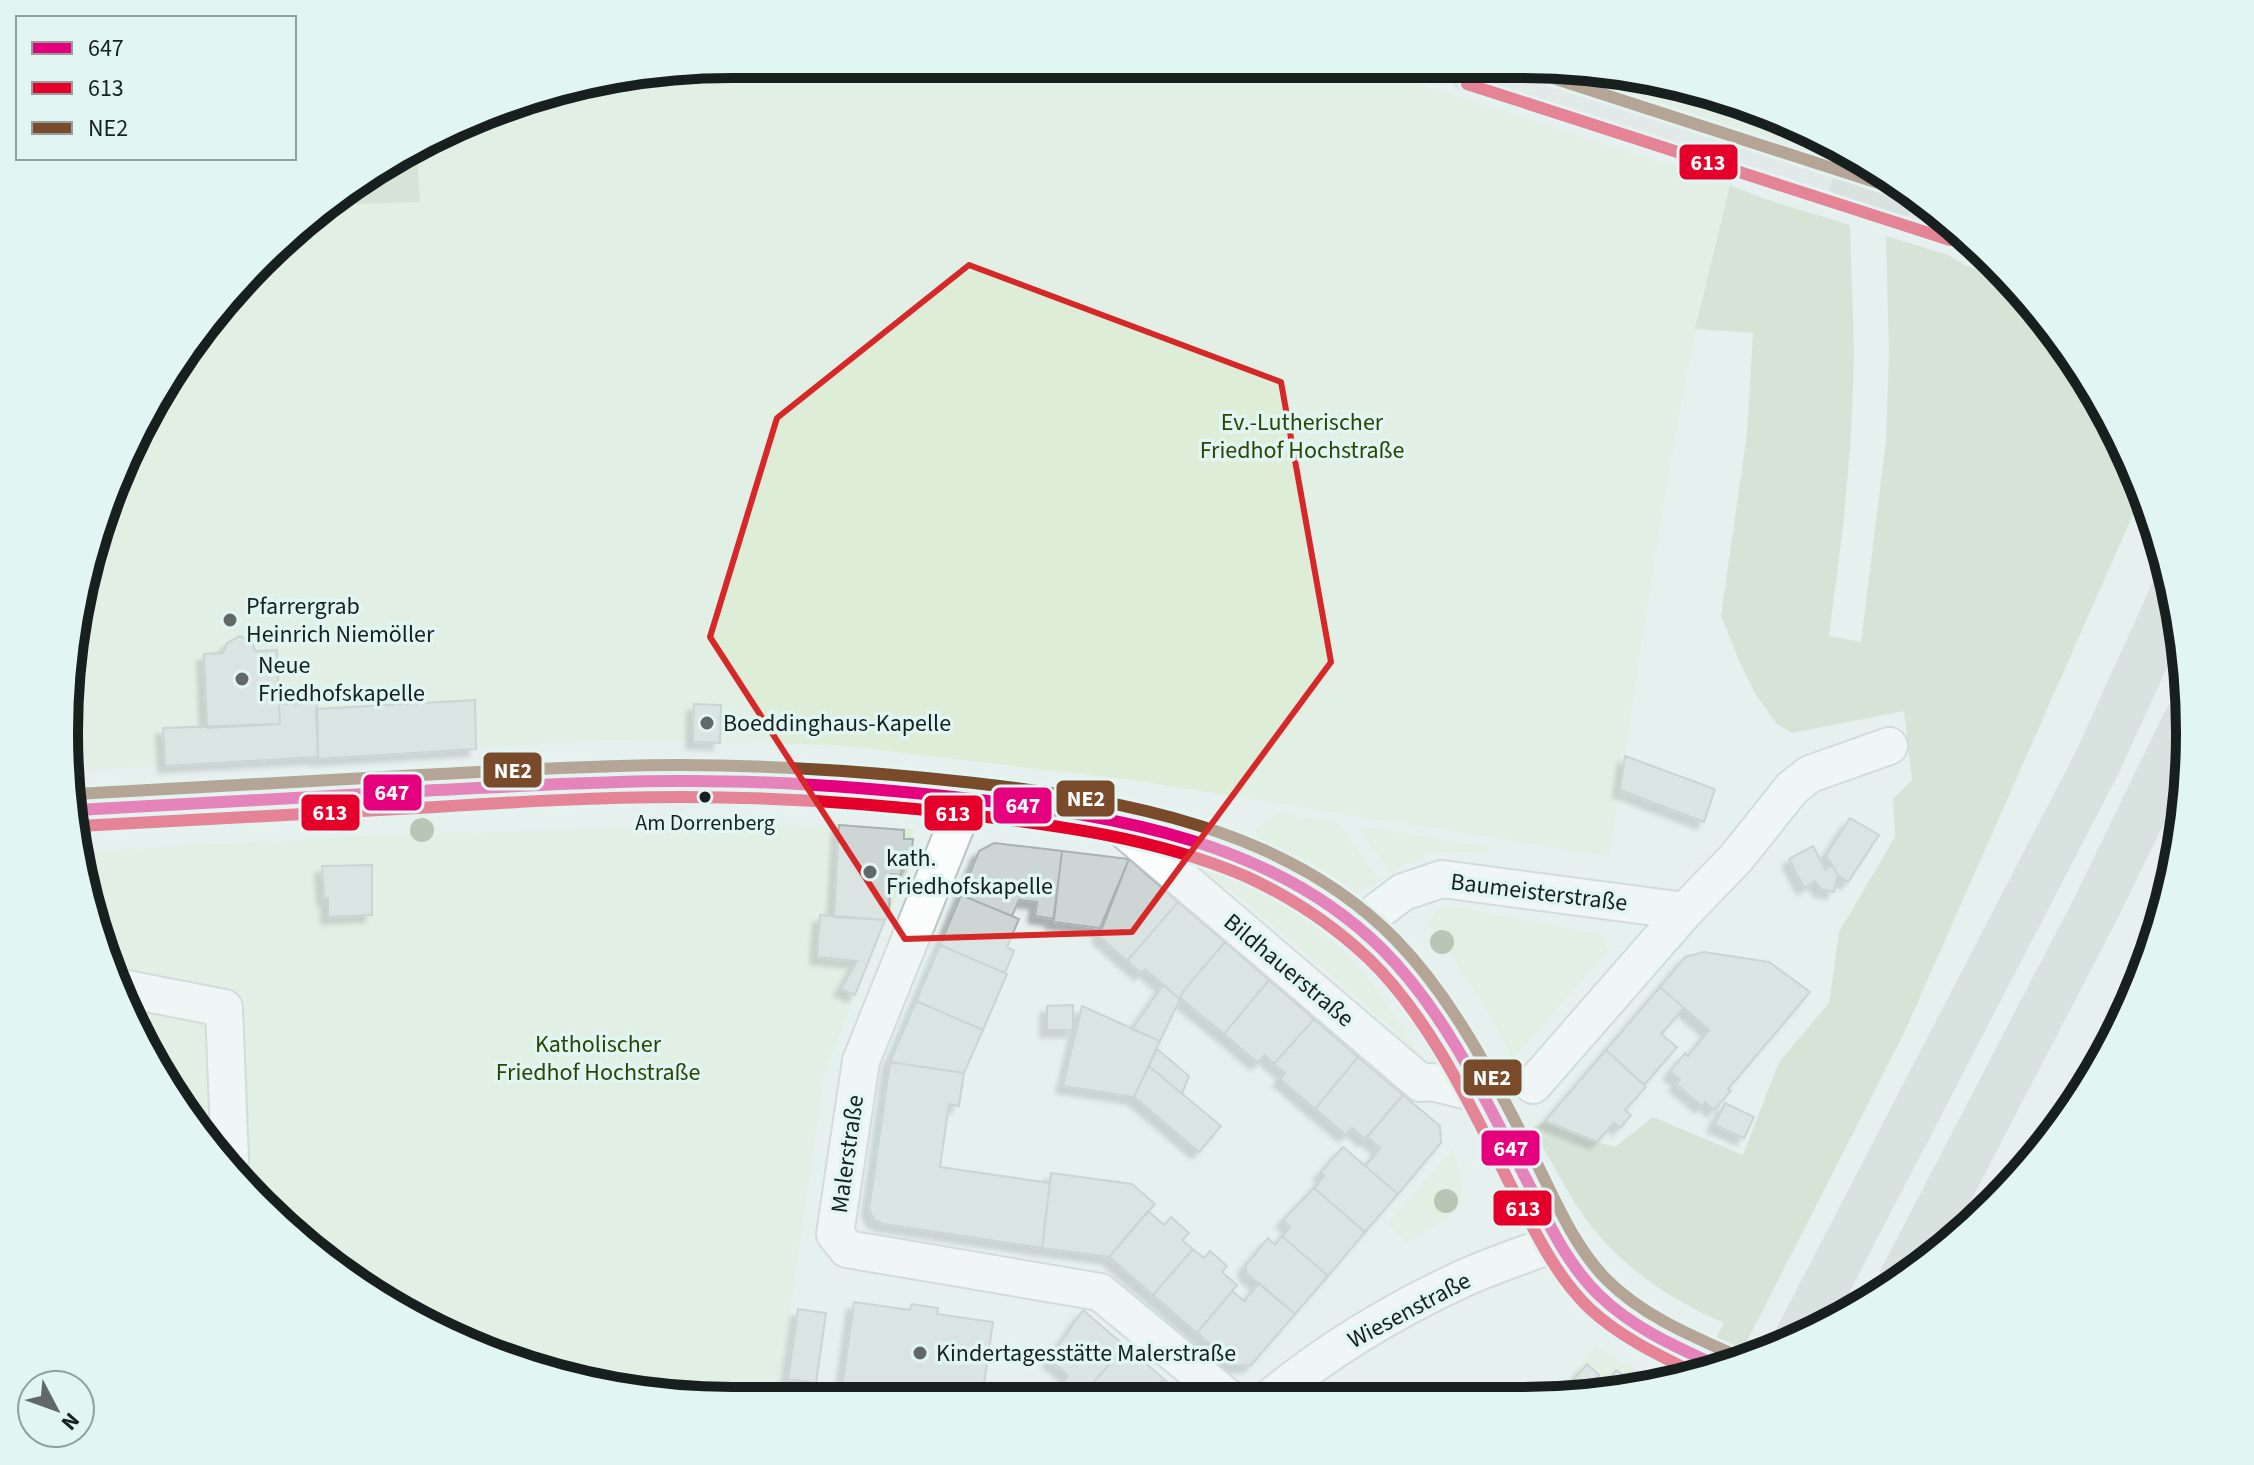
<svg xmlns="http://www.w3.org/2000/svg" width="2254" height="1465" font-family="'Source Sans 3',sans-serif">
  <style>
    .green { fill: #deedd8 }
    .forest { fill: #c4d4bd }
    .building { fill: #cdd6d5; stroke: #a9b2b2; stroke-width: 2; filter: url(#shadow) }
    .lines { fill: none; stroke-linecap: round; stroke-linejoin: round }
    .minor-casing { stroke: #bcc4c2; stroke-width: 40 }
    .major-casing { stroke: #c8cecd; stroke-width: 48 }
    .highway-casing { stroke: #c8cecd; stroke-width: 48 }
    .minor { stroke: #fbfdfd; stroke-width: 36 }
    .major { stroke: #dce3e0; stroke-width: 44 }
    .highway { stroke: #c7d2cd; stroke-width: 44 }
    .bus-1-casing { stroke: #e1f6f2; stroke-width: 18 }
    .bus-2-casing { stroke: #e1f6f2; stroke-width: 18 }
    .bus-3-casing { stroke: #e1f6f2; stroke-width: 18 }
    .bus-1 { stroke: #e5007d; stroke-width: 12 }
    .bus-2 { stroke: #e4002b; stroke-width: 12 }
    .bus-3 { stroke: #7a4b2a; stroke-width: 12 }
    .tree { fill: #80926f }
    .marked { fill: none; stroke: #d62828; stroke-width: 6; stroke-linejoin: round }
    .poi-dot { fill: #606968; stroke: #e1f6f2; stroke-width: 3 }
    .bus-dot { fill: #18201f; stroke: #e1f6f2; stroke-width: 3 }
    .labels { text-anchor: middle; stroke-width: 7; stroke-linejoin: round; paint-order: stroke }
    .bus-label { font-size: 22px; fill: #18201f; stroke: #e1f6f2 }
    .park-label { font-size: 24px; fill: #2d4406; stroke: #e1f6f2 }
    .poi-label { font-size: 24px; fill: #18201f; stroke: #e1f6f2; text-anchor: start }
    .street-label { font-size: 24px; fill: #18201f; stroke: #e1f6f2 }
    .rim { fill: none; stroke: #18201f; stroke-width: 10 }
    .line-badge { stroke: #e1f6f2; stroke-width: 3 }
    .badge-label { font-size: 22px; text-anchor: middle; font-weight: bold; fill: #fff }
  </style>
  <defs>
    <filter id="shadow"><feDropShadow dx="-7" dy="7" stdDeviation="2" flood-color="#0004"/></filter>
  </defs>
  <rect width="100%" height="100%" fill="#e6f1ef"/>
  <path class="green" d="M733,64L1369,68L1730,185C1672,404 1645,632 1609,856L1138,781L837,745L608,740L73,771L65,689L100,517L202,326L361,177L518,99Z
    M1545,69L1609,70L1792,125L1785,148Z
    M1797,127L1817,133L1849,154L1854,203L1804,207Z
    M1278,813L1338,823L1381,882L1357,892L1342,890L1298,860L1264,846L1255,830Z
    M833,824L913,829L910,865L886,920L824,1073L778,1396L646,1395L476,1350L292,1235L154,1067L87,905L81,852L376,835Z
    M1362,827L1487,847L1485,854C1442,849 1429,850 1392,874L1360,831Z
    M1188,860C1246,882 1302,910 1347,955C1378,986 1400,1024 1423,1061L1417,1063L1391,1027L1231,890L1191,871Z
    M1447,906L1603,935L1608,951L1513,1059L1482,1001L1428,923L1436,911Z
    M1453,1148C1472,1215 1460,1209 1406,1243L1387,1224Z
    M1596,1346L1659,1383V1384L1565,1400H1550Z"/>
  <path class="forest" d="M417,149L420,202L331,205L361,177Z
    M1730,185L1765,199L1850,225L1854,354L1851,438L1843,527L1829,636L1861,642L1886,441L1889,353L1886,236L1948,255L1965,265L2013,284L2052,325L2121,436L2142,494L1905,1031L1736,1363L1695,1378L1724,1323C1666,1298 1614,1262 1579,1209C1562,1183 1548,1155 1532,1128L1544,1122L1583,1138L1615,1147L1653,1117L1743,1155L1779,1062L1829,1003L1839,932L1895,837L1893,799L1912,780L1904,711L1792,733L1777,724L1756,695L1740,663L1721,616L1747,434L1753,333L1695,329Z"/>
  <path class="building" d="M240,636L252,642L255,651L277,650L280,724L207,728L204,654L223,653L227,643Z
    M475,700L476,749L318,759L316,709Z
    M317,703L318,757L165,766L163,728L280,724L279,704Z
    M694,704L721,705L720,743L693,742Z
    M1625,756L1715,789L1704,822L1620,790Z
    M1850,818L1879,835L1848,882L1838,875L1826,855Z
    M839,825L904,830V839H913L910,867H902L901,875L891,874L889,913L885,920L834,917Z
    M994,843L1062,851L1054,919L1035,916L1037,902L1019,900L1012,916L961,895L979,851Z
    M1813,846L1825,869L1832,865L1838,875L1834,892L1821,889L1815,881L1804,888L1789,859Z
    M1062,851L1129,859L1100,928L1053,922Z
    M1129,859L1178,902L1127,961L1099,936Z
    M372,865V915L328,917V898L324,899L322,866Z
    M961,895L1019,919L1007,947L1014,951L1005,973L940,945Z
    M1178,902L1225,942L1184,990L1180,999L1145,969L1141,973L1127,961Z
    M820,915L885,920L855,995L841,989L857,961L817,957Z
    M1225,942L1269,980L1224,1034L1180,998L1184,990Z
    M940,945L1007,974L983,1030L916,1001Z
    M1704,952L1769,962L1810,992L1728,1089L1731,1091L1714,1110L1705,1102L1702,1106L1676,1084L1680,1080L1670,1072L1685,1053L1688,1056L1709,1030L1660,987L1685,957Z
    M1269,980L1314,1019L1274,1064L1265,1055L1258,1063L1224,1034Z
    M1163,985L1180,999L1160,1041L1132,1029Z
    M1660,987L1684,1008L1661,1034L1677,1047L1644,1085L1606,1050Z
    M916,1001L983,1030L964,1073L890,1062Z
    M1073,1005V1030H1047V1006Z
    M1082,1006L1160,1041L1134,1097L1063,1086Z
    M1314,1019L1358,1057L1315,1109L1280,1079L1285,1073L1274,1064Z
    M1157,1049L1189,1076L1182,1094L1149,1066Z
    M1606,1050L1646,1087L1625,1110L1631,1115L1620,1128L1614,1123L1597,1142L1545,1121Z
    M1358,1057L1403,1095L1365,1139L1352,1128L1346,1135L1315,1109Z
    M890,1062L964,1073L959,1106L949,1104L940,1167L1050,1183L1042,1248L883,1224L874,1220L869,1209Z
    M1149,1066L1221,1126L1199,1152L1134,1097Z
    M1403,1095L1440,1126L1441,1143L1398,1194L1365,1166L1380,1148L1367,1137Z
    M1725,1103L1754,1117L1744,1138L1714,1125Z
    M1343,1147L1398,1194L1365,1232L1314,1188L1324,1176L1320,1173Z
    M1051,1173L1132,1184L1155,1204L1109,1257L1042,1248Z
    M1314,1188L1365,1232L1328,1276L1282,1236L1290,1227L1283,1220Z
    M1148,1211L1164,1225L1171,1217L1189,1233L1182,1240L1193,1249L1153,1295L1109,1257Z
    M1282,1236L1328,1276L1295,1314L1247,1274L1245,1266L1268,1238L1275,1245Z
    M1193,1249L1204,1258L1210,1251L1227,1266L1222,1272L1237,1285L1197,1333L1153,1295Z
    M1259,1283L1295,1314L1251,1365L1235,1366L1197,1333L1232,1291L1244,1301Z
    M854,1302L910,1310L912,1304L938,1308L937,1314L993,1322L982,1397H898L842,1388Z
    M798,1309L826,1313L816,1383L788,1379Z
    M1083,1310L1125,1346L1081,1397H1075L1061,1385L1068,1376L1049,1359Z
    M1125,1346L1164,1379L1147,1398L1081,1397Z
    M1587,1364L1599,1375L1581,1397L1568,1386Z
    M1616,1370L1641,1387L1598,1394Z
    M1164,1379L1186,1398H1147Z"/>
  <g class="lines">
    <g class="minor-casing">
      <path id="minor" d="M967,798L861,1061L835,1234L847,1249L1100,1292L1228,1398
        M1113,820L1421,1083L1432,1082L1481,1094
        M1358,926L1403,892L1442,879L1685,911
        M121,988L224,1008L230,1160
        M1533,1085L1685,911L1737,857L1792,788L1810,774L1889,746
        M1270,1398C1328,1350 1393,1311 1462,1279C1493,1265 1526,1254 1559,1242"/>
    </g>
    <g class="major-casing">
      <path id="major" d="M1472,69L1955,225
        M77,810C195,804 312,797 429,791C524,786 620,779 715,781C807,783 899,790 990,801C1131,819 1280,845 1383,950C1440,1009 1487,1103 1524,1175C1546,1217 1565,1263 1600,1296C1636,1329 1679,1348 1723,1368"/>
    </g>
    <g class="highway-casing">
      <path id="highway" d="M1852,191L1861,162
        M1890,204L1896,185
        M1903,1279L2096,908L2187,721
        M1798,1339L2096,765L2173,596"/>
    </g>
    <use href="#minor" class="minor"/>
    <use href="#major" class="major"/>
    <use href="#highway" class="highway"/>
    <g class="bus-1-casing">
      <path id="bus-1" d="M77,810C191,804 306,797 420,791C505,787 591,781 677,781C775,780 873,788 971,799C1117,816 1275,842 1383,950C1445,1012 1485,1098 1524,1175C1546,1217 1565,1263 1600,1296C1634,1329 1679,1348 1722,1368"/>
    </g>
    <g class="bus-2-casing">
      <path id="bus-2" d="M1467,84L1950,240
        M79,826C198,820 317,813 436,807C517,802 598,797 680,797C774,797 868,803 961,814C1057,825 1156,838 1245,876C1291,897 1333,925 1369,959C1432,1020 1474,1113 1513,1190C1535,1231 1555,1275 1589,1308C1621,1338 1662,1357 1701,1376"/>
    </g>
    <g class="bus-3-casing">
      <path id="bus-3" d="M1525,69L1906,192
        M76,794C191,788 305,781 420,775C506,771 592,765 678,765C777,765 876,772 974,783C1123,800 1287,828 1396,940C1458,1004 1498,1088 1538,1166C1558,1206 1576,1249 1607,1280C1641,1314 1687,1334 1730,1353"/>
    </g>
    <use href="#bus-1" class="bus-1"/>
    <use href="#bus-2" class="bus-2"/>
    <use href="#bus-3" class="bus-3"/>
  </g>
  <g class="tree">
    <circle cx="422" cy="830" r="12"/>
    <circle cx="1442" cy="942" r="12"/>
    <circle cx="1446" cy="1201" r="12"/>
  </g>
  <path d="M0 0H2254V1465H0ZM969,265L1281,382L1331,662L1132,932L905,939L710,637L777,418Z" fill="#e6f1ef" fill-opacity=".55" fill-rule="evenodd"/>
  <path class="marked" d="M969,265L1281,382L1331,662L1132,932L905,939L710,637L777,418Z"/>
  <g class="poi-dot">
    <circle cx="230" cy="620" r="8"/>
    <circle cx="242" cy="679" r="8"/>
    <circle cx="707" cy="723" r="8"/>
    <circle cx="870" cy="872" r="8"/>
    <circle cx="920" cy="1353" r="8"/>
  </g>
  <circle class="bus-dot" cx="705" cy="797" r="7"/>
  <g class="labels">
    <g class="bus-label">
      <text x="705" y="830">Am Dorrenberg</text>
    </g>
    <g class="park-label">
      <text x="1302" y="430">Ev.-Lutherischer<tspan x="1302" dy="28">Friedhof Hochstraße</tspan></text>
      <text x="598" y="1052">Katholischer<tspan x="598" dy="28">Friedhof Hochstraße</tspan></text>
    </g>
    <g class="poi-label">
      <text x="246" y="614">Pfarrergrab<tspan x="246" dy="28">Heinrich Niemöller</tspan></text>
      <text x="258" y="673">Neue<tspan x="258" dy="28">Friedhofskapelle</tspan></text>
      <text x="723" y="731">Boeddinghaus-Kapelle</text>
      <text x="886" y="866">kath.<tspan x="886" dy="28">Friedhofskapelle</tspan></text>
      <text x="936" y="1361">Kindertagesstätte Malerstraße</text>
    </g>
    <g class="street-label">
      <text transform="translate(1539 892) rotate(7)" y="8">Baumeisterstraße</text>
      <text transform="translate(1289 970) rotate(40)" y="8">Bildhauerstraße</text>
      <text transform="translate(847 1154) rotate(-82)" y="8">Malerstraße</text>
      <text transform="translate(1409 1310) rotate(-28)" y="8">Wiesenstraße</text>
    </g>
  </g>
  <path d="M0 0H2254V1465H0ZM732 78H1522A654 654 0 0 1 2176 732V733A654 654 0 0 1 1522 1387H732A654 654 0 0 1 78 733V732A654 654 0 0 1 732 78Z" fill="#e1f6f2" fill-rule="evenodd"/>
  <path class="rim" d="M732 78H1522A654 654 0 0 1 2176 732V733A654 654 0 0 1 1522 1387H732A654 654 0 0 1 78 733V732A654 654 0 0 1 732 78Z"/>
  <g class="line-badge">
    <rect x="1678" y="143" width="61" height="38" rx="8" fill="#e4002b"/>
    <rect x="482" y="751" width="61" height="38" rx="8" fill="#7a4b2a"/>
    <rect x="362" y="773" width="61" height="39" rx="8" fill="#e5007d"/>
    <rect x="1055" y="779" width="61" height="39" rx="8" fill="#7a4b2a"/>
    <rect x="992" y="786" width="61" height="39" rx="8" fill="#e5007d"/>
    <rect x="300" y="793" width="61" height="39" rx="8" fill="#e4002b"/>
    <rect x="923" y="794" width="61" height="38" rx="8" fill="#e4002b"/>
    <rect x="1462" y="1058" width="61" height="39" rx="8" fill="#7a4b2a"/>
    <rect x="1480" y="1129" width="61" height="38" rx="8" fill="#e5007d"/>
    <rect x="1492" y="1189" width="61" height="38" rx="8" fill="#e4002b"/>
  </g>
  <g class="badge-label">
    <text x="1708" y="170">613</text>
    <text x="513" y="778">NE2</text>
    <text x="392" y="800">647</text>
    <text x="1086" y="806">NE2</text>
    <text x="1023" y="813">647</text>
    <text x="330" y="820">613</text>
    <text x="953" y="821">613</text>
    <text x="1492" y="1085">NE2</text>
    <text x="1511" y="1156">647</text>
    <text x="1523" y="1216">613</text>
  </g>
  <rect x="16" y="16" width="280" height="144" fill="#e1f6f2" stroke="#91a09e" stroke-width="2"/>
  <rect x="32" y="42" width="40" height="12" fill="#e5007d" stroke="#91a09e" stroke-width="2"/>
  <text x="88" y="56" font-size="24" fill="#18201f">647</text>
  <rect x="32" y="82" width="40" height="12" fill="#e4002b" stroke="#91a09e" stroke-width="2"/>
  <text x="88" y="96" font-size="24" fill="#18201f">613</text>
  <rect x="32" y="122" width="40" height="12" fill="#7a4b2a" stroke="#91a09e" stroke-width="2"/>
  <text x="88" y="136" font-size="24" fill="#18201f">NE2</text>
  <g transform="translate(56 1409) rotate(131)"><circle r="38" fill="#e1f6f2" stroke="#91a09e" stroke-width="2"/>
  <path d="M0-6L14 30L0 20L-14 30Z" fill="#606968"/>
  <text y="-12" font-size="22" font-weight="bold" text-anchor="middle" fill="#18201f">N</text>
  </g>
</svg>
